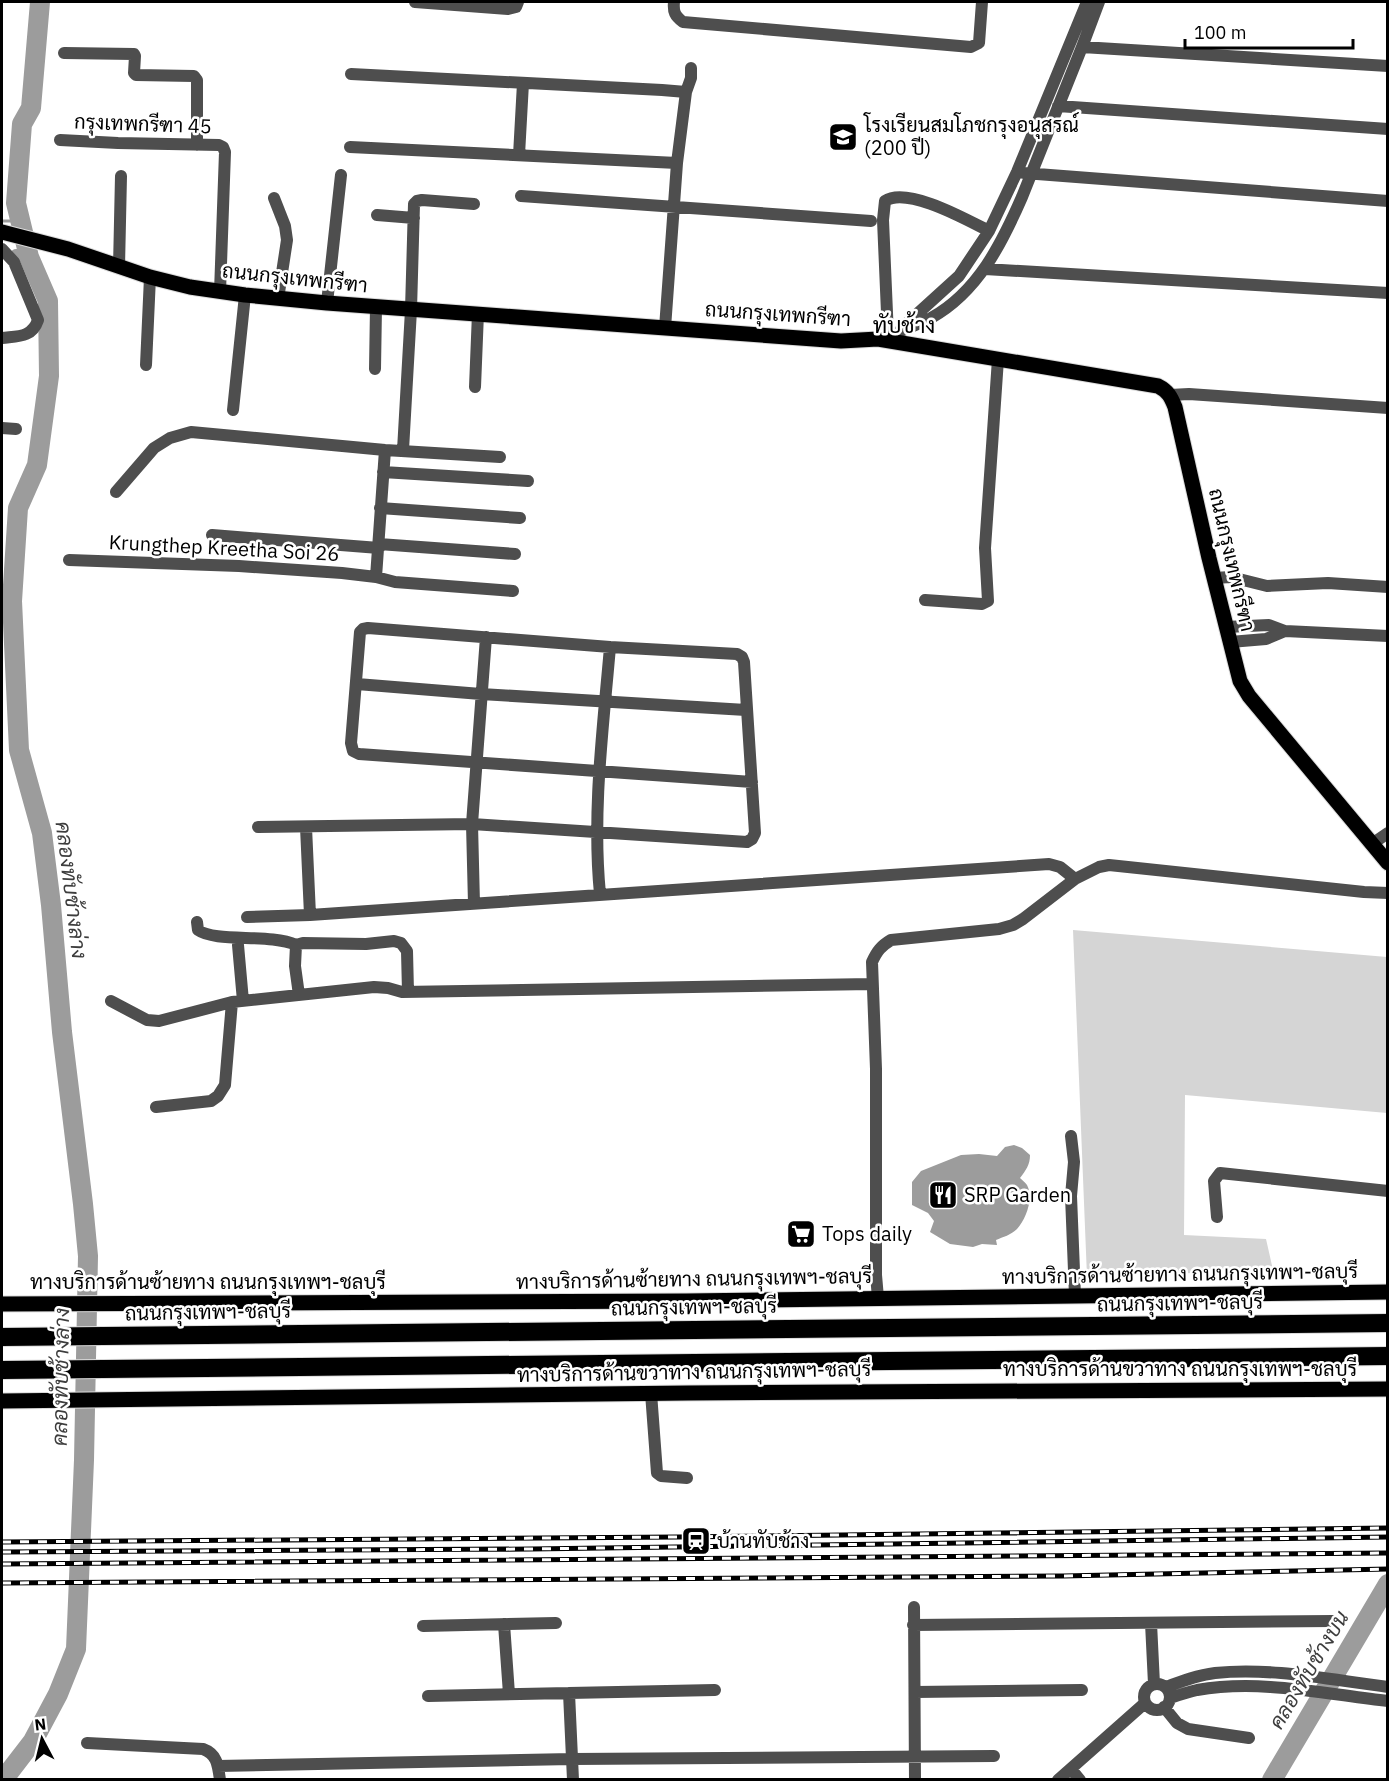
<svg xmlns="http://www.w3.org/2000/svg" width="1389" height="1781" font-family="'IBM Plex Sans',Sarabun,sans-serif">
  <style>
    .green { fill: #d5d5d5 }
    .water { fill: #9c9c9c }
    .lines { fill: none; stroke-linecap: round; stroke-linejoin: round }
    .stream { stroke: #9c9c9c; stroke-width: 3 }
    .canal { stroke: #9c9c9c; stroke-width: 12 }
    .river { stroke: #9c9c9c; stroke-width: 20 }
    .major-casing { stroke: #dbdbdb; stroke-width: 17 }
    .highway-casing { stroke: #dbdbdb; stroke-width: 20 }
    .minor { stroke: #4e4e4e; stroke-width: 12 }
    .major { stroke: #000; stroke-width: 15 }
    .highway { stroke: #000; stroke-width: 18 }
    .rail-casing { stroke: #000; stroke-width: 5 }
    .rail { stroke: #fff; stroke-width: 3; stroke-dasharray: 9; stroke-linecap: butt }
    .labels { text-anchor: middle; stroke-width: 5; stroke-linejoin: round; paint-order: stroke }
    .street-label { font-size: 20px; fill: #000; stroke: #fff }
    .poi-label { font-size: 20px; fill: #000; stroke: #fff; text-anchor: start }
    .water-label { font-size: 21px; font-style: italic; fill: #3d3d3d; stroke: #fff }
    .quarter-label { font-size: 22px; fill: #000; stroke: #fff }
  </style>
  <rect width="100%" height="100%" fill="#fff"/>
  <path class="green" d="M1073,930L1387,957V1113L1185,1095L1184,1235L1266,1239L1273,1270L1087,1277Z"/>
  <path class="water" d="M1014,1145L1022,1148L1030,1155C1030,1165 1026,1170 1020,1178C1022,1180 1025,1182 1027,1185C1034,1198 1026,1219 1017,1229C1011,1235 1003,1237 996,1240L997,1245L982,1244L973,1247L950,1244L930,1232L934,1221L928,1213L912,1205V1182L921,1171L961,1155L979,1154L997,1156L1005,1147Z"/>
  <g class="lines">
    <path class="stream" d="M2,221H21"/>
    <path class="canal" d="M16,255L29,257"/>
    <path class="river" d="M3,1780L33,1741L58,1694L76,1649L84,1460L88,1256L83,1204L62,1032L51,905L42,833L19,750L12,601L18,508L37,465L49,376L48,301L29,257L16,203L22,124L31,108L40,2
      M1272,1780L1388,1584"/>
    <g class="major-casing">
      <path id="major" d="M2,232L68,249L150,277L190,287L245,295L327,303L841,341L878,339L1158,386C1168,391 1171,397 1175,407L1209,558L1240,681L1249,696L1388,863
        M2,1304L686,1301L1388,1292
        M2,1401L688,1393L1388,1389"/>
    </g>
    <g class="highway-casing">
      <path id="highway" d="M2,1337L1388,1323
        M2,1370L1388,1356"/>
    </g>
    <path class="minor" d="M415,2L508,9L516,7L518,2
      M674,2C673,12 675,16 683,22L971,47L979,43L982,2
      M1082,47L1388,66
      M64,53L134,54L135,56L134,73L136,75L194,76L197,80V145
      M351,74L662,90L686,92L677,163L665,328
      M686,92L691,78V68
      M1058,106L1388,129
      M60,140L118,143L219,145L223,147L225,152L220,292
      M350,147L677,163
      M519,155L523,83
      M1024,173L1388,201
      M521,196L871,221
      M274,198L285,226L287,240L278,299
      M377,215L414,218
      M2,249L14,262L38,320C32,338 17,336 2,338
      M119,267L121,176
      M985,269L1388,293
      M327,303L341,175
      M905,325L959,276L989,231L1017,172L1087,2
      M888,336L883,220L885,201C907,186 967,220 989,231
      M879,339C896,333 915,326 931,318C978,292 1002,243 1022,197L1082,47L1099,2
      M146,365L150,277
      M375,369L376,307
      M475,387L478,313
      M1170,395L1189,394L1388,408
      M233,410L245,295
      M2,428L16,429
      M403,450L411,310L414,204L417,201L422,200L474,204
      M383,472L528,481
      M116,492L154,448L170,438L191,432L385,450L500,457
      M380,508L520,518
      M212,535L379,548
      M379,544L515,554
      M69,560L239,566L342,573L376,577L395,582L513,591
      M376,577L385,450
      M1214,578L1231,577L1267,586L1328,583L1388,587
      M925,600L982,604L988,601L985,548L998,359
      M1226,627L1269,625L1285,631L1388,636
      M1230,642L1266,639L1285,631
      M357,684L481,694L746,710
      M258,827L472,824L747,842L752,839L755,833L744,662L742,657L737,654L610,647L368,628L363,629L360,632L351,743L353,751L359,754L752,782
      M306,827L310,915
      M1372,844L1388,833
      M600,894C592,812 603,729 610,647
      M474,904L472,824L486,637
      M247,917L310,915L1049,864L1060,867L1075,879
      M197,922L198,930C216,943 270,933 296,945
      M238,945L243,1001
      M299,995L295,966L296,945L303,943L366,944L394,941L401,943L407,951L408,992
      M111,1001L147,1020L159,1021L232,1002L374,987L388,988L402,992L872,984
      M156,1107L211,1101L218,1096L225,1085L232,1002
      M1071,1136L1074,1162L1071,1196L1075,1296
      M1217,1217L1214,1181L1220,1173L1388,1191
      M878,1298L876,1275V1069L872,962C877,951 881,946 891,940L999,929L1013,925L1023,919L1075,879L1099,867L1109,865L1364,892L1388,893
      M651,1393L657,1473L661,1476L687,1478
      M914,1607L915,1780
      M1151,1623L1154,1684
      M504,1624L509,1694
      M913,1625L1333,1621
      M423,1626L556,1623
      M1144 1697a13 13 0 1 1 26 0a13 13 0 1 1-26 0Z
      M1166,1687C1182,1681 1198,1675 1215,1673C1272,1667 1331,1680 1388,1687
      M915,1692L1082,1690
      M569,1693L573,1780
      M428,1696L715,1690
      M1170,1698C1179,1695 1188,1692 1197,1690C1260,1679 1325,1694 1388,1701
      M1164,1707L1177,1723L1188,1729L1249,1738
      M87,1743L203,1749C217,1754 218,1765 220,1780
      M218,1766L572,1759L994,1756
      M1071,1769L1080,1780
      M1058,1780L1145,1703"/>
    <use href="#major" class="major"/>
    <use href="#highway" class="highway"/>
    <g class="rail-casing">
      <path id="rail" d="M2,1542L677,1537L1388,1528
        M2,1552L531,1549L1388,1537
        M2,1564L1388,1553
        M2,1583L1063,1576L1388,1569"/>
    </g>
    <use href="#rail" class="rail"/>
  </g>
  <defs>
    <g id="school-square" transform="scale(1.5)"><rect x="-9" y="-9" width="18" height="18" rx="4" fill="#000" stroke="#fff"/><path d="M0-5L7-2L0 1L-7-2ZM-4 1L0 2.5L4 1V4Q0 6-4 4Z" fill="#fff"/></g>
    <g id="restaurant-square" transform="scale(1.5)"><rect x="-9" y="-9" width="18" height="18" rx="4" fill="#000" stroke="#fff"/><path d="M-5-6h1v4h1v-4h1v4h1v-4h1v5L-1.5 .5V6h-2V.5L-5-1ZM5-6V6H3V1.5H1.5Q1.5-4 5-6Z" fill="#fff"/></g>
    <g id="supermarket-square" transform="scale(1.5)"><rect x="-9" y="-9" width="18" height="18" rx="4" fill="#000" stroke="#fff"/><path d="M-6-5.5h2.5l.6 2H6L4.5 2H-2.5L-4.4-4H-6ZM-1.5 3.2a1.3 1.3 0 1 0 .1 0ZM3 3.2a1.3 1.3 0 1 0 .1 0Z" fill="#fff"/></g>
    <g id="station-square" transform="scale(1.5)"><rect x="-9" y="-9" width="18" height="18" rx="4" fill="#000" stroke="#fff"/><path d="M-3-6H3Q5-6 5-4V2Q5 4 3 4L4.5 6H3L1.5 4h-3L-3 6H-4.5L-3 4Q-5 4-5 2V-4Q-5-6-3-6ZM-3.5-4v3h7v-3ZM-3.5 1v1.5H-2V1ZM2 1v1.5H3.5V1Z" fill="#fff"/></g>
  </defs>
  <g fill-rule="evenodd">
    <use href="#school-square" x="843" y="137"/>
    <use href="#restaurant-square" x="943" y="1195"/>
    <use href="#supermarket-square" x="801" y="1234"/>
    <use href="#station-square" x="696" y="1541"/>
  </g>
  <g class="labels">
    <g class="street-label">
      <text transform="translate(143 124) rotate(2)" y="7">กรุงเทพกรีฑา 45</text>
      <text transform="translate(295 278) rotate(6)" y="7">ถนนกรุงเทพกรีฑา</text>
      <text transform="translate(778 314) rotate(4)" y="7">ถนนกรุงเทพกรีฑา</text>
      <text transform="translate(224 548) rotate(3)" y="7">Krungthep Kreetha Soi 26</text>
      <text transform="translate(1232 560) rotate(77)" y="7">ถนนกรุงเทพกรีฑา</text>
      <text transform="translate(1180 1274) rotate(-1)" y="7">ทางบริการด้านซ้ายทาง ถนนกรุงเทพฯ-ชลบุรี</text>
      <text transform="translate(694 1279) rotate(-1)" y="7">ทางบริการด้านซ้ายทาง ถนนกรุงเทพฯ-ชลบุรี</text>
      <text x="208" y="1289">ทางบริการด้านซ้ายทาง ถนนกรุงเทพฯ-ชลบุรี</text>
      <text transform="translate(1180 1303) rotate(-1)" y="7">ถนนกรุงเทพฯ-ชลบุรี</text>
      <text transform="translate(694 1307) rotate(-1)" y="7">ถนนกรุงเทพฯ-ชลบุรี</text>
      <text transform="translate(208 1312) rotate(-1)" y="7">ถนนกรุงเทพฯ-ชลบุรี</text>
      <text x="1180" y="1376">ทางบริการด้านขวาทาง ถนนกรุงเทพฯ-ชลบุรี</text>
      <text transform="translate(694 1372) rotate(-1)" y="7">ทางบริการด้านขวาทาง ถนนกรุงเทพฯ-ชลบุรี</text>
    </g>
    <g class="poi-label">
      <text x="864" y="132">โรงเรียนสมโภชกรุงอนุสรณ์<tspan x="864" dy="23">(200 ปี)</tspan></text>
      <text x="964" y="1202">SRP Garden</text>
      <text x="822" y="1241">Tops daily</text>
      <text x="717" y="1548">บ้านทับช้าง</text>
    </g>
    <g class="water-label">
      <text transform="translate(71 890) rotate(83)" y="7">คลองทับช้างล่าง</text>
      <text transform="translate(61 1377) rotate(-89)" y="7">คลองทับช้างล่าง</text>
      <text transform="translate(1309 1670) rotate(-59)" y="7">คลองทับช้างบน</text>
    </g>
    <g class="quarter-label">
      <text x="904" y="333">ทับช้าง</text>
    </g>
  </g>
  <rect width="1389" height="1781" fill="none" stroke="#000000" stroke-width="6"/>
  <g transform="translate(42 1739) rotate(353)" stroke="#ffffff" stroke-width="4.5" paint-order="stroke">
  <path d="M0-4.5L10 22L0 15L-10 22Z" fill="#000000"/>
  <text y="-9" font-size="16" font-weight="bold" text-anchor="middle" fill="#000000">N</text>
  </g>
  <path d="M1185 39v9h168v-9" fill="none" stroke="#000000" stroke-width="3"/>
  <text x="1194" y="39" font-size="18" fill="#000000" stroke="#ffffff" stroke-width="4.5" paint-order="stroke">100 m</text>
</svg>
